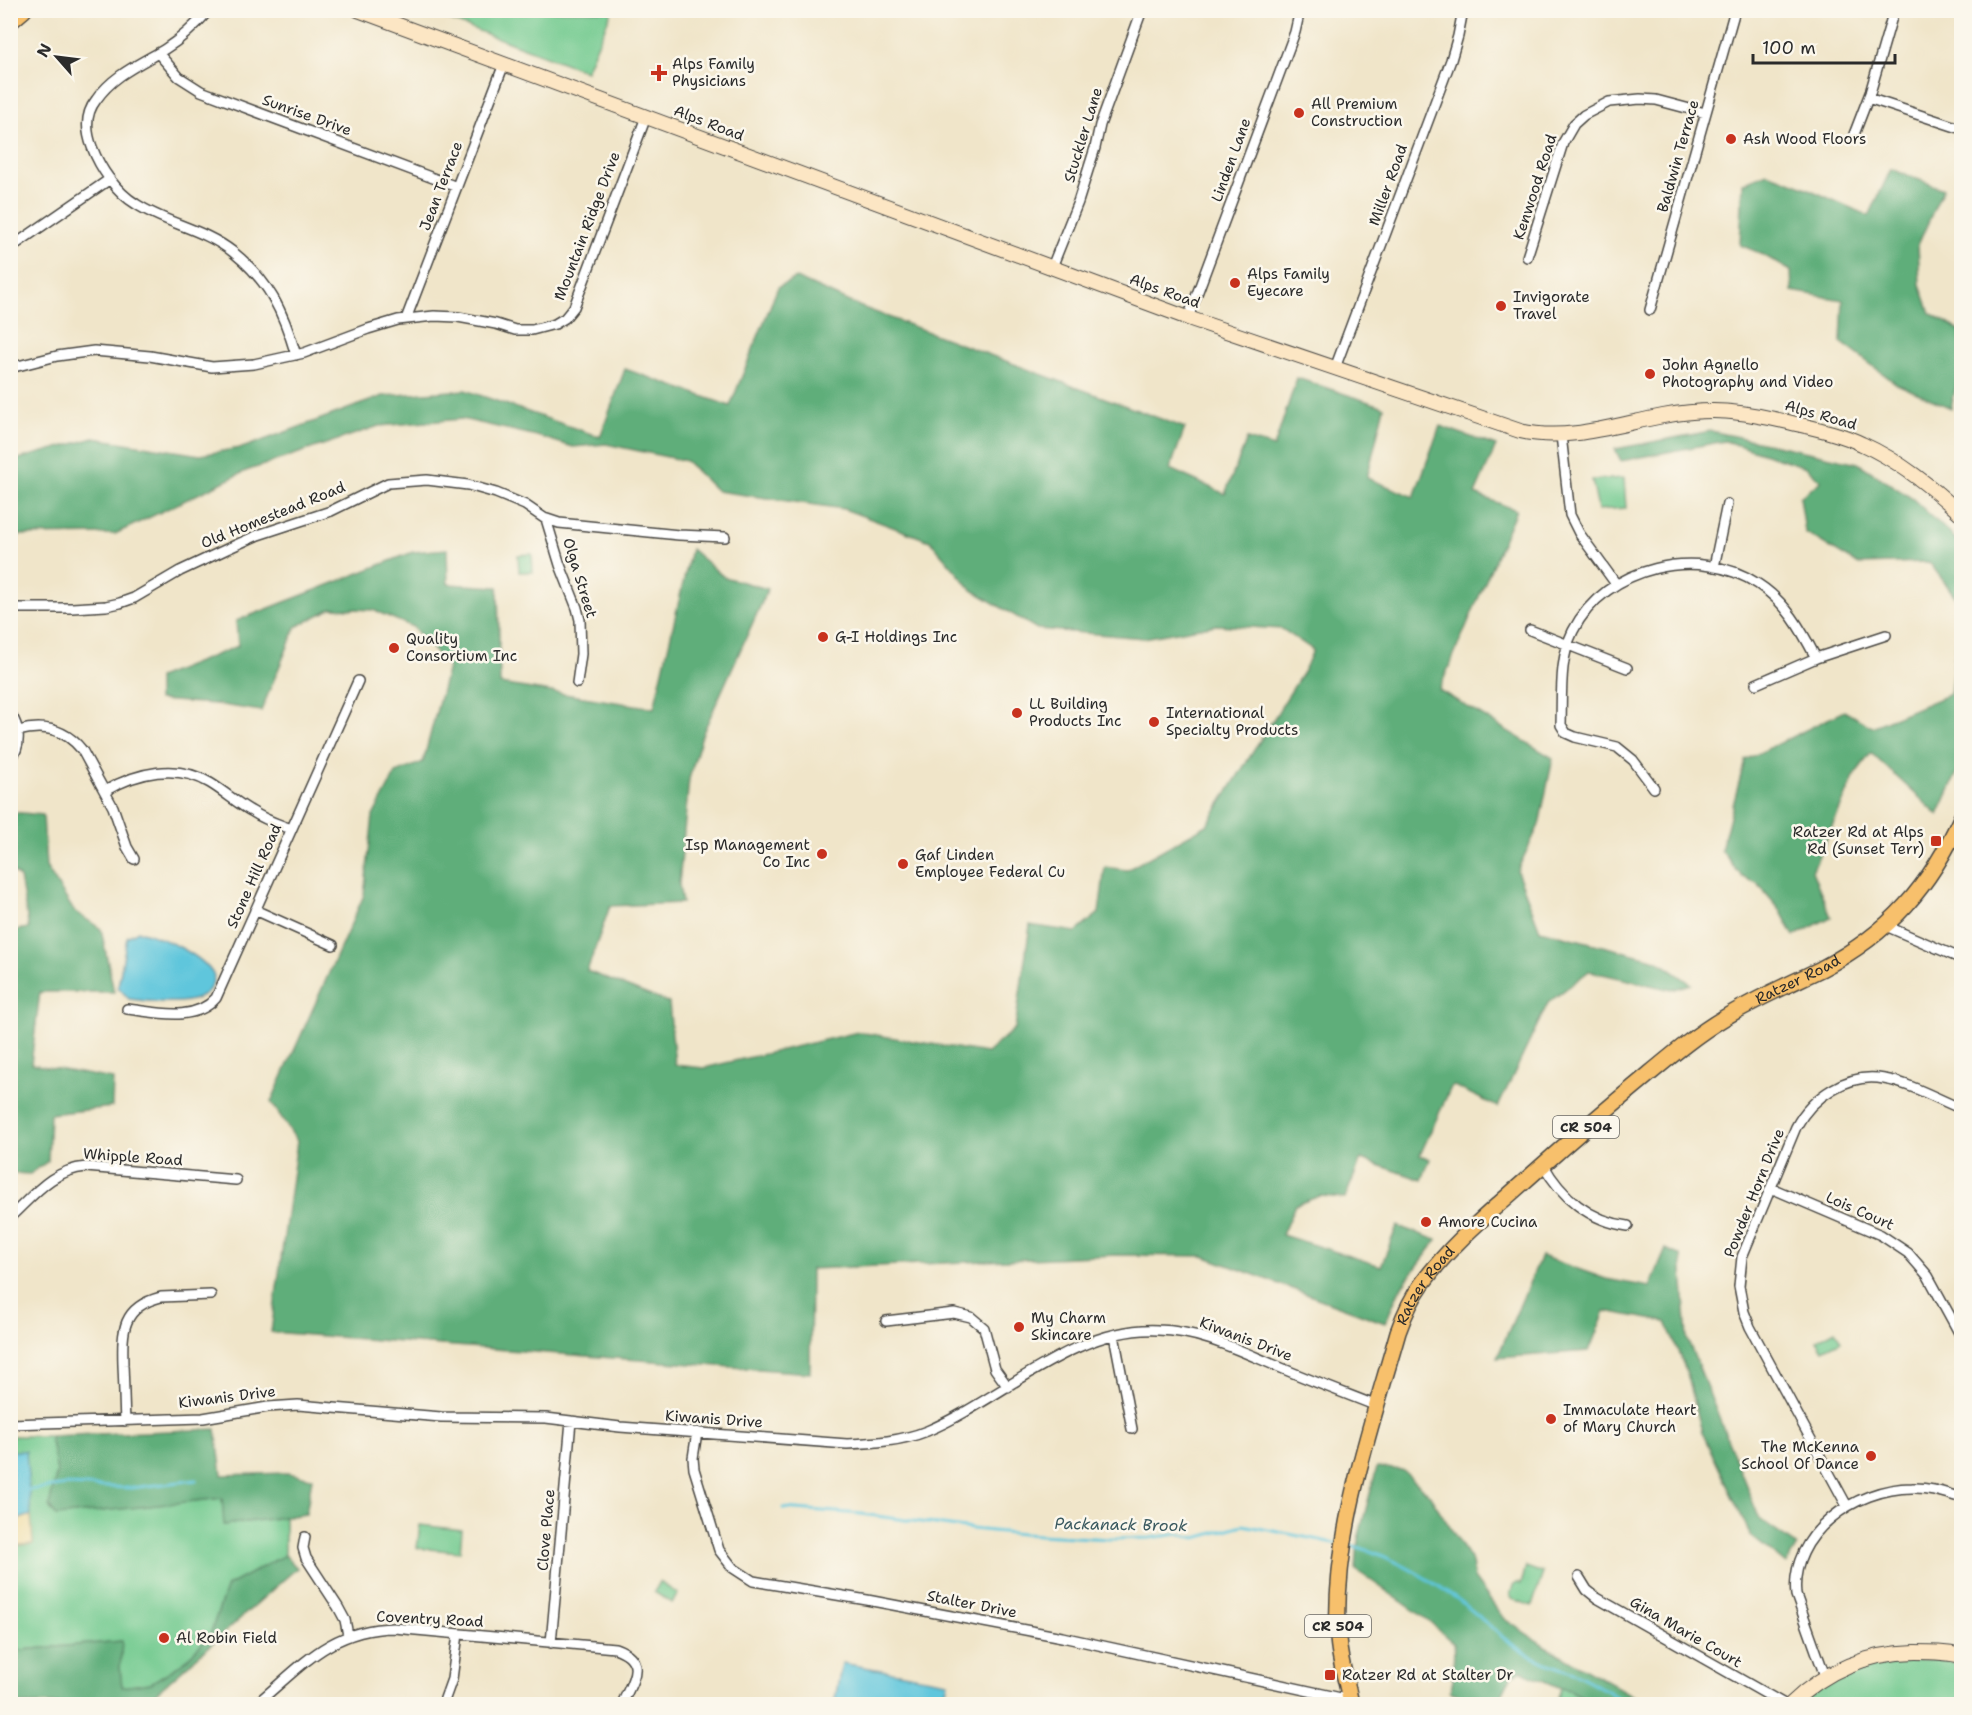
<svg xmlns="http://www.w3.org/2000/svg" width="1972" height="1715" font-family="'Shantell Sans',sans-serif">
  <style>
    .green { fill: #73ca90; stroke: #4f7a5e; stroke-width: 1.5 }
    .forest { fill: #5eae7a; stroke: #446c52; stroke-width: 1.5 }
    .sand { fill: #eeda9e; stroke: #8c8264; stroke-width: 1.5 }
    .water { fill: #5fc6dc; stroke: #457884; stroke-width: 1.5 }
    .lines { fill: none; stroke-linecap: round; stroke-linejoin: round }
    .stream { stroke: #5fc6dc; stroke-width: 3 }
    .street-casing { stroke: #494743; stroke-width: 12 }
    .secondary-casing { stroke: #494743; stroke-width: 16 }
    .primary-casing { stroke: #494743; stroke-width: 18 }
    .street { stroke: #fff; stroke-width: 9 }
    .secondary { stroke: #fce6c4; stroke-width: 14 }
    .primary { stroke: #f7c06c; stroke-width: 15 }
    .poi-dot { fill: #c8321e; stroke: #fbf7ec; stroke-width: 2 }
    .labels { text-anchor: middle; stroke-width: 5; stroke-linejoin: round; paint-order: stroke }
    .shield { fill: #fbf7ec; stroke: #696865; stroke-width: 1.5 }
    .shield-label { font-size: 14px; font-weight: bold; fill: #2b2b2b }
    .poi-label { font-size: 15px; fill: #2b2b2b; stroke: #fbf7ec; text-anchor: start }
    .street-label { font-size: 15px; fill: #2b2b2b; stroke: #fbf7ec }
    .water-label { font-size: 16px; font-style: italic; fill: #3b5a60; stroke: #fbf7ec }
  </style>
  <rect width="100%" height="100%" fill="#fbf7ec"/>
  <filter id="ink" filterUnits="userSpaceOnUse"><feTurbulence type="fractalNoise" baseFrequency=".0167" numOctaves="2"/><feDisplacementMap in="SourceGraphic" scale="12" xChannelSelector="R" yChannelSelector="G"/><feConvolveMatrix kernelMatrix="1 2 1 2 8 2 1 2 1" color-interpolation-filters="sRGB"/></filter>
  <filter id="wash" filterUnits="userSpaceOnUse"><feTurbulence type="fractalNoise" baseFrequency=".008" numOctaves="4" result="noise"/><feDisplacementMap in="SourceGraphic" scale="24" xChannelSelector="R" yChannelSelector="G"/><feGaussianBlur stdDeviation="1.35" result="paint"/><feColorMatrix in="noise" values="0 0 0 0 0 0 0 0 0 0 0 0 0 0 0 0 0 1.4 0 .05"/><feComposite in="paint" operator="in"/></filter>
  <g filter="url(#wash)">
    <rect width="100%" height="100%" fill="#f0e5c9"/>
    <path class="green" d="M425,11V10L612,11L586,71Z
      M1624,478L1626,508L1598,510L1592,480Z
      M532,554L533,572H519L518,555Z
      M1835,1330L1841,1341L1823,1350L1817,1340Z
      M11,1436H50L57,1472L49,1506L56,1516L222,1498L225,1525L285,1517V1555L227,1586L210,1635L182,1664L151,1683L122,1687L120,1669L121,1641L11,1651Z
      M420,1525L462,1530L460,1552L417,1548Z
      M1526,1567L1543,1573L1532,1606L1512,1599L1510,1595L1513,1586L1517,1583L1521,1584Z
      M660,1582L678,1594L672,1603L654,1592Z
      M1899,1659H1935L1961,1664V1704H1800C1829,1678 1861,1666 1899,1659Z
      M1561,1688L1570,1690L1595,1704H1556Z"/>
    <path class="forest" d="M1891,169L1943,189L1918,245L1920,284L1930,313L1961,331V364L1951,408L1897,384L1841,342L1843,300L1792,291L1791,271L1760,253L1740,245L1743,183L1767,173L1795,183L1869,216Z
      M796,278L856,305L1185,428L1170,469L1225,494L1247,439L1274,447L1297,378L1384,407L1367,478L1414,497L1440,426L1496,446L1475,494L1516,510L1439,690L1553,758L1539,825L1517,871L1540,930L1657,960L1691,984L1672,990L1589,971L1548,1003L1498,1107L1452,1085L1420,1155L1430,1159L1422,1180L1361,1159L1345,1198L1320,1196L1295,1205L1282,1235L1381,1266L1397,1226L1437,1240L1400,1289L1385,1323L1203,1256L1117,1255L811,1269L810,1373L271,1332L297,1141L271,1102L364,895L373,816L396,773L423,762L448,667L413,627L373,610L332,608L296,627L261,711L215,704L158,700V678L238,646L236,621L413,552L447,549L448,584L498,587L500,684L654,708L691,549L724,577L768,589L702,735L689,779L679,884L682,903L610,906L587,971L669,1003L675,1065L704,1068L858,1032L987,1053L1015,1028L1030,925L1076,932L1099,913L1105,867L1127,870L1207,825L1305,669L1313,650L1282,629L1216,625L1144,638L1037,629L972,590L930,541L844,509L717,491L686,461L606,444L573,447L537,436L462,419L379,426L246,471L115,534L11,535V461L94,438L200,455L245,447L383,396L465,390L600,437L625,369L730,406L778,287Z
      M1711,431L1858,463L1913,499L1961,544V764L1938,815L1871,753L1856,773L1812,871L1831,917L1794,936L1780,910L1757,883L1742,877L1721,850L1745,760L1844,711L1872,727L1950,694L1961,604L1929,562L1857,564L1805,532L1800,497L1821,481L1806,467L1725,441L1621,461L1615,449Z
      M11,812L43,815L46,867L74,911L101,929L114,992H40L31,1064L113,1079L112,1107L50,1114L48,1161L30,1174L11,1173V931L29,928L20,878L11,870Z
      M1666,1249L1681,1256L1687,1338L1760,1520L1797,1546L1786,1564L1751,1536L1702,1432L1687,1373L1666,1322L1605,1311L1589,1351L1497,1358L1541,1256L1606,1279L1650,1287Z
      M216,1429L222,1475L288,1473L312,1478L306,1514L224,1525L222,1498L56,1516L49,1506L57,1472L50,1436Z
      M1377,1467L1402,1470L1429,1494L1472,1562L1474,1578L1504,1619L1545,1646L1647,1704H1595L1570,1690L1561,1688L1522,1671L1512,1675L1497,1704L1450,1692L1453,1680L1454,1644L1428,1620L1356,1570L1358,1539Z
      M285,1555L297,1568L144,1704H11V1651L122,1641L120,1669L122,1687L151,1683L182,1664L210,1635L227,1586Z"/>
    <path class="sand" d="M31,1515L33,1544L11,1546L10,1522Z"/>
    <path class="water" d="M138,931C161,937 203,954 214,976C210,1013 154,1001 129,999L118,987L127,937Z
      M11,1451H26L31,1515L11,1522Z
      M842,1663L948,1682L943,1704H834Z"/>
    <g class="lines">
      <path class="stream" d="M29,1490L67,1485L131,1488L196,1480
        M783,1508L861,1514L972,1529L1022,1534L1110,1539L1150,1538L1178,1534L1196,1538L1243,1525L1340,1544
        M1349,1545C1384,1552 1427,1578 1456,1598C1481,1616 1501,1640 1529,1655C1543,1663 1560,1667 1576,1674C1594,1683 1611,1693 1627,1704"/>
    </g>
  </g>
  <g filter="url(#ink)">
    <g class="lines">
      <g class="street-casing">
        <path id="street" d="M209,10C196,25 181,39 165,49C140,64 113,75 96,100C85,114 86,131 92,147C100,168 116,192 136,204C167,224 204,229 233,252C269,281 283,311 296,355
          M158,53L179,77L201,91L457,187
          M1868,98L1962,129
          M1853,137L1870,93L1894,10
          M10,248L110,179
          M1527,257L1563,143L1574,124L1584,115L1609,102L1640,99L1656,100L1705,113
          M1052,267L1078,202L1095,148L1100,125L1142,10
          M1650,310L1735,10
          M1188,318L1295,32L1300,10
          M406,319L504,64
          M10,368L57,356L94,351L150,356L212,367L254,364L304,353L368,329L398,320L434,316L458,317L496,324L515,330H532L555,324L565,318L574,307L646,117
          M1335,368L1451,60L1458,36L1463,10
          M1561,435L1570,515L1579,533L1616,584
          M546,519L560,565L577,608L580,620L581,654L577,683
          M1714,567L1727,504
          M10,608H72L106,606L120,603L134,598L180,571L227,549L258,535L331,511L388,483L427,480L468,485L496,493L525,505L544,518L559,523L679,535L725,537
          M1530,630L1627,668
          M1756,684L1816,658L1886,635
          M10,713C20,727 22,746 10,760
          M18,731C44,724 65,729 82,750L113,807L127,847L134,859
          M1654,788L1633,760L1617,747L1575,737L1566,733L1561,725C1562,694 1559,659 1573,631C1605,566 1699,545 1758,584C1786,602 1801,629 1816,658
          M105,791C137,772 177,763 210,783C225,792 238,804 253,812C265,820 278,824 291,829
          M255,910L333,945
          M1886,926L1962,959
          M127,1009C156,1012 194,1023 216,998L358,681
          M1543,1164C1561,1197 1590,1221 1628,1226
          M1771,1188L1881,1235L1908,1253L1928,1276L1962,1338
          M10,1217C34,1195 52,1170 86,1167L236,1180
          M886,1321L954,1313L971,1317L984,1328L995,1369L1008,1387
          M1114,1335L1132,1429
          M125,1421C124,1402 124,1384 123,1365C122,1330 122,1307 161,1297L211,1295
          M10,1424L203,1418L268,1407L298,1405L441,1417L546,1418L620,1427L847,1444C874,1443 902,1441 927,1431C1001,1400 1074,1326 1158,1330C1202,1331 1240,1351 1279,1367C1312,1381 1344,1393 1377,1406
          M697,1432L693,1458L694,1469L719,1550L733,1568L753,1581L867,1600L1062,1637L1350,1700
          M1847,1506L1750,1327L1744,1312L1739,1286L1742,1257L1796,1127C1812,1097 1848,1072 1884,1079C1910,1083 1937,1099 1962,1109
          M305,1537L303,1548L306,1558L338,1607L345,1620L348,1635
          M1579,1577L1587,1590L1597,1598L1784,1704
          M551,1643L571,1421
          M1825,1676L1796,1595C1789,1534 1856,1488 1912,1488C1929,1487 1945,1493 1962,1498
          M256,1704C302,1666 330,1629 394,1628L615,1648C649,1660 632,1681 622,1704
          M443,1704L452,1679L458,1634"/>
      </g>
      <g class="secondary-casing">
        <path id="secondary" d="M358,10L1188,318L1520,431C1568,442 1615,425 1663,416C1713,407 1739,411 1788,422C1813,428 1839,433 1862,444C1900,461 1932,487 1962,515
          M1791,1704C1826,1670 1866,1653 1915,1652C1931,1652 1946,1652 1962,1656"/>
      </g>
      <g class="primary-casing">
        <g id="primary">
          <path d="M10,22L24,10"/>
          <path id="s1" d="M1351,1704C1347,1682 1339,1660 1338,1637C1333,1533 1370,1431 1398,1332C1404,1315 1411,1299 1422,1284C1453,1241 1495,1208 1535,1172C1572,1139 1609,1107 1648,1075C1672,1055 1697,1034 1724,1018C1755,999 1788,985 1821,969C1890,933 1930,887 1962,816"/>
        </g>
      </g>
      <use href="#street" class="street"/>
      <use href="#secondary" class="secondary"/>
      <use href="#primary" class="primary"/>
    </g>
  </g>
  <g class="poi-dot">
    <path d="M656 64h6v6h6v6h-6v6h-6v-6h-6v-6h6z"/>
    <circle cx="1299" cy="113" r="6"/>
    <circle cx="1731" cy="139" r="6"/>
    <circle cx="1235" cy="283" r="6"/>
    <circle cx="1501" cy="306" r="6"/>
    <circle cx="1650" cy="374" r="6"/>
    <circle cx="823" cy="637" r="6"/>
    <circle cx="394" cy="648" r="6"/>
    <circle cx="1017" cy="713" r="6"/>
    <circle cx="1154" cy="722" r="6"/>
    <rect x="1930" y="835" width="12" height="12" rx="3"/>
    <circle cx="822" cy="854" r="6"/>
    <circle cx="903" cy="864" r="6"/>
    <circle cx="1426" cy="1222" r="6"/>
    <circle cx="1019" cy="1327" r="6"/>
    <circle cx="1551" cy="1419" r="6"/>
    <circle cx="1871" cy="1456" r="6"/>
    <circle cx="164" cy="1638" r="6"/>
    <rect x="1324" y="1669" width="12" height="12" rx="3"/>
  </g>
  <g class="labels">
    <g class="shield">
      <rect x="1553" y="1116" width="66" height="22" rx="4.5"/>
      <rect x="1305" y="1615" width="66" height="22" rx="4.5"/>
    </g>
    <g class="shield-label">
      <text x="1586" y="1132">CR 504</text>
      <text x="1338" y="1631">CR 504</text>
    </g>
    <g class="poi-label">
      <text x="672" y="69">Alps Family<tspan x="672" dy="17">Physicians</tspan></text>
      <text x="1311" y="109">All Premium<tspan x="1311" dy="17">Construction</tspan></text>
      <text x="1743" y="144">Ash Wood Floors</text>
      <text x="1247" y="279">Alps Family<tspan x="1247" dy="17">Eyecare</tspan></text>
      <text x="1513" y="302">Invigorate<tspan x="1513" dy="17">Travel</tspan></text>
      <text x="1662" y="370">John Agnello<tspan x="1662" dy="17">Photography and Video</tspan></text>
      <text x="835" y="642">G-I Holdings Inc</text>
      <text x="406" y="644">Quality<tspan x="406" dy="17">Consortium Inc</tspan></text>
      <text x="1029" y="709">LL Building<tspan x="1029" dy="17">Products Inc</tspan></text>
      <text x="1166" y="718">International<tspan x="1166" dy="17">Specialty Products</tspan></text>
      <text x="1924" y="837" text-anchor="end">Ratzer Rd at Alps<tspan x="1924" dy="17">Rd (Sunset Terr)</tspan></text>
      <text x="810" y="850" text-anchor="end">Isp Management<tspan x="810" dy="17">Co Inc</tspan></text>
      <text x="915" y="860">Gaf Linden<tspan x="915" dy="17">Employee Federal Cu</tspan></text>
      <text x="1438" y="1227">Amore Cucina</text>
      <text x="1031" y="1323">My Charm<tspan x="1031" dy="17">Skincare</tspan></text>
      <text x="1563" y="1415">Immaculate Heart<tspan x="1563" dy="17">of Mary Church</tspan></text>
      <text x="1859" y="1452" text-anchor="end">The McKenna<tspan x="1859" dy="17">School Of Dance</tspan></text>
      <text x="176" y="1643">Al Robin Field</text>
      <text x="1342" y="1680">Ratzer Rd at Stalter Dr</text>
    </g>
    <g class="street-label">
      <text transform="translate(307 115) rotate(20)" y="5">Sunrise Drive</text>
      <text transform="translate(709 123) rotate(21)" y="5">Alps Road</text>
      <text transform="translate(1083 135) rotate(-73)" y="5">Stuckler Lane</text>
      <text transform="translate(1678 156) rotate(-74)" y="5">Baldwin Terrace</text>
      <text transform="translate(1231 160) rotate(-70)" y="5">Linden Lane</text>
      <text transform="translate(1388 185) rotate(-70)" y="5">Miller Road</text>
      <text transform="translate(441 186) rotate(-69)" y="5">Jean Terrace</text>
      <text transform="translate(1535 187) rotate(-72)" y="5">Kenwood Road</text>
      <text transform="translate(587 226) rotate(-69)" y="5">Mountain Ridge Drive</text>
      <text transform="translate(1165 291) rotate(20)" y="5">Alps Road</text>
      <text transform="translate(1821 415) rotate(16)" y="5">Alps Road</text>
      <text transform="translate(273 515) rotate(-22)" y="5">Old Homestead Road</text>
      <text transform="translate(580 578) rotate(73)" y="5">Olga Street</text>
      <text transform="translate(254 876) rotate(-66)" y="5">Stone Hill Road</text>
      <text dy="5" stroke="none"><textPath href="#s1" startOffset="921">Ratzer Road</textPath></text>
      <text transform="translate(133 1157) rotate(4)" y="5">Whipple Road</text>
      <text transform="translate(1754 1193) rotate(-68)" y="5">Powder Horn Drive</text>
      <text transform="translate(1860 1211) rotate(24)" y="5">Lois Court</text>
      <text dy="5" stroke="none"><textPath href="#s1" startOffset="435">Ratzer Road</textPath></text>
      <text transform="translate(1246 1339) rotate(21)" y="5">Kiwanis Drive</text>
      <text transform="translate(227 1397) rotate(-7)" y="5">Kiwanis Drive</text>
      <text transform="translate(714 1419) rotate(4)" y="5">Kiwanis Drive</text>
      <text transform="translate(546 1530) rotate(-85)" y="5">Clove Place</text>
      <text transform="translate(972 1604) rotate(11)" y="5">Stalter Drive</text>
      <text transform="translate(430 1619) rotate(3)" y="5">Coventry Road</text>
      <text transform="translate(1686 1632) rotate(30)" y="5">Gina Marie Court</text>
    </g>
    <g class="water-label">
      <text transform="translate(1121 1524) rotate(1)" y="6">Packanack Brook</text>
    </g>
  </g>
  <rect width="1972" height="1715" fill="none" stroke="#fbf7ec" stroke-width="36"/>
  <g transform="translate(57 57) rotate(298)" stroke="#fbf7ec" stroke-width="4.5" paint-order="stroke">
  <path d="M0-4.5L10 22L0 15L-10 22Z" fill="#2b2b2b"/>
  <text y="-9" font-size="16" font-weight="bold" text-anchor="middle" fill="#2b2b2b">N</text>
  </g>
  <path d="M1753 54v9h142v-9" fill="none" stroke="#2b2b2b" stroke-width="3"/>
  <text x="1762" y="54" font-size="18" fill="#2b2b2b" stroke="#fbf7ec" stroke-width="4.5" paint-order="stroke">100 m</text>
</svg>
